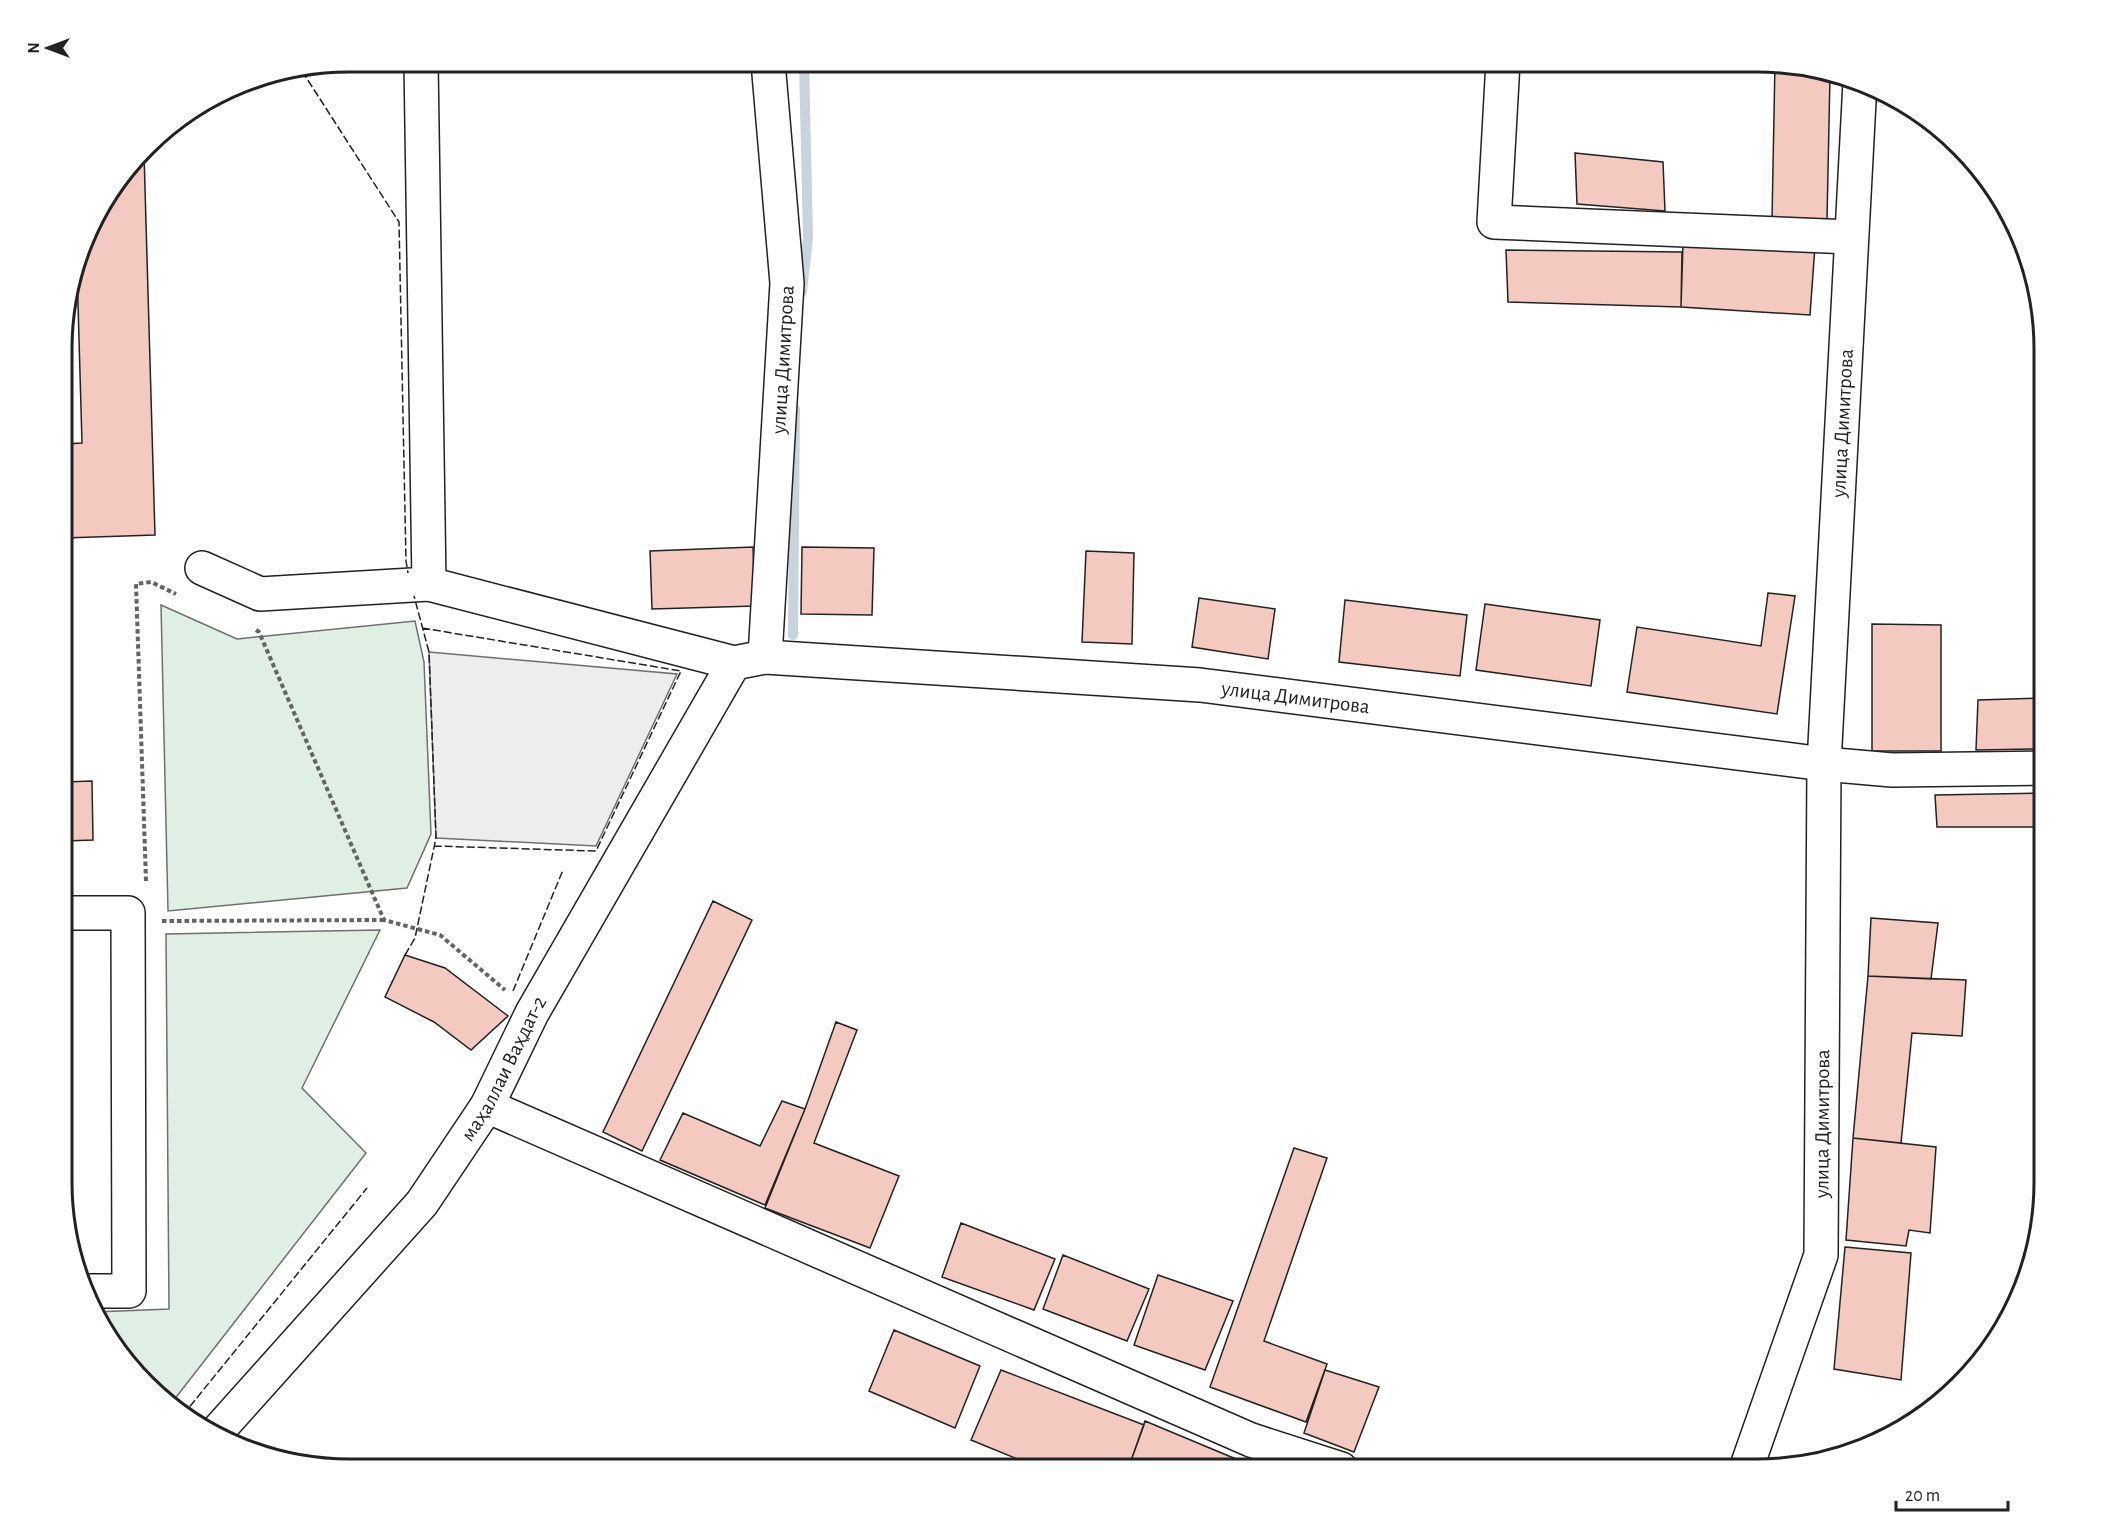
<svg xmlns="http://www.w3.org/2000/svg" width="2106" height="1531" font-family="'Alegreya Sans',sans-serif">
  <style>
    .green { fill: #e0efe3; stroke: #6f6f6f; stroke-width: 1.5 }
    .parking { fill: #ededed; stroke: #6f6f6f; stroke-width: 1.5 }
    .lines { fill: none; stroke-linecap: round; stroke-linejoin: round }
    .stream { stroke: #c7d3dd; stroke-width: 10 }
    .building { fill: #f3c9c0; stroke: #222; stroke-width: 1.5 }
    .minor-casing { stroke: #222; stroke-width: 36 }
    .path { stroke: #646464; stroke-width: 4; stroke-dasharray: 4.5 3; stroke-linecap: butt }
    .minor { stroke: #fff; stroke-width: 33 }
    .fence { stroke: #222; stroke-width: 1.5; stroke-dasharray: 8 3; stroke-linecap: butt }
    .labels { text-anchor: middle; stroke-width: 4.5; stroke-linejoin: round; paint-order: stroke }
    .street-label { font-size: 21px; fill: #222; stroke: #fff }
    .rim { fill: none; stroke: #222; stroke-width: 3 }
  </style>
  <rect width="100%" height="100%" fill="#fff"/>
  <path class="green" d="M161,605L237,639L415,621L424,662L431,834L407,888L168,911Z
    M380,930L302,1088L366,1153L170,1405L100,1325L95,1312L169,1309L166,934Z"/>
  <path class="parking" d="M429,652L677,674L596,846L436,838Z"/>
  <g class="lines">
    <path class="stream" d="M802,292L808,238L804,62
      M793,635L795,409"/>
  </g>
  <path class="building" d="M1775,62L1830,75L1827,220L1772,219Z
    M144,153L155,535L64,538V444L82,443L77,269L91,222Z
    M1575,153L1663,162L1665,211L1577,204Z
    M1683,243L1815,246L1810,315L1681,307Z
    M1506,250L1682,252L1681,307L1508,302Z
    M753,547L755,606L652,609L650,551Z
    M802,547L874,548L872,615L801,614Z
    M1086,551L1134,553L1132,644L1082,642Z
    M1768,593L1795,596L1777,714L1627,692L1637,627L1761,646Z
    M1199,598L1275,609L1268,659L1192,647Z
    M1345,600L1467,615L1460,676L1339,662Z
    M1485,604L1600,620L1591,686L1476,670Z
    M1872,624L1941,625V751H1872Z
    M2043,698L2042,749L1976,750L1978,700Z
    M92,781L93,840L65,841L64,782Z
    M2044,793V827H1937L1935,795Z
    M64,801L66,850H64Z
    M713,901L752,920L642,1151L603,1132Z
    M1871,918L1938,923L1931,979L1868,976Z
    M405,955L445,968L508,1016L471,1050L434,1022L385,997Z
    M64,961H66L71,1240L64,1219Z
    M1868,976L1966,980L1962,1036L1912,1033L1901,1143L1853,1138Z
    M836,1022L857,1030L814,1143L899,1176L870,1248L765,1208L805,1109Z
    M782,1101L805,1109L765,1205L660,1160L683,1113L760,1146Z
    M1853,1138L1936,1147L1930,1233L1909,1230L1906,1246L1846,1240Z
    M1294,1148L1327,1158L1264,1341L1327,1364L1306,1422L1210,1387Z
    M961,1223L1055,1259L1034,1310L942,1277Z
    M1845,1247L1911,1253L1901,1380L1834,1369Z
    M1063,1255L1149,1289L1127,1341L1043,1309Z
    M1158,1275L1233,1301L1205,1370L1134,1345Z
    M894,1330L980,1366L955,1428L869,1391Z
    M1001,1370L1144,1425L1128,1469H1030L1032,1465L971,1440Z
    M1325,1370L1379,1387L1354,1452L1304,1433Z
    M1145,1421L1236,1459L1232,1469H1128Z
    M1236,1459L1264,1469H1232Z"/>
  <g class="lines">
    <g class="minor-casing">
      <g id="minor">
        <path id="s1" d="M421,62L429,584L734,663L765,657L1200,685L1824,764L1892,770L2044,768"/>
        <path d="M1503,62L1494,222L1851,237"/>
        <path d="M202,568L260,594L429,584"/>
        <path id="s2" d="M765,657L787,283L768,62"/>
        <path d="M64,913H128L129,1291H88"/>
        <path d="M487,1106L1251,1440L1341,1469"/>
        <path id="s3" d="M215,1434L422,1203L487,1106L532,1013L734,663"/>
        <path id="s4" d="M1746,1469L1821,1255L1824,764L1860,82"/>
      </g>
    </g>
    <path class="path" d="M804,70L832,62
      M256,630L259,632L384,920L440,935L505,990
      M146,881L136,584L151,582L176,594
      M162,921L384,920"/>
    <use href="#minor" class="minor"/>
    <path class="fence" d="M302,71L399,222L406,561L408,573
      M422,628L681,671L596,851L434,846
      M405,955L415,938L436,838L429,652L414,596
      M513,991L563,870
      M183,1415L367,1188"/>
  </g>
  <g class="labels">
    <g class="street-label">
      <text dy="7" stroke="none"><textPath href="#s2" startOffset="298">улица Димитрова</textPath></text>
      <text dy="7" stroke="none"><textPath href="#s4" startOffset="1059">улица Димитрова</textPath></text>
      <text dy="7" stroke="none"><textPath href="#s1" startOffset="1401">улица Димитрова</textPath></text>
      <text dy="7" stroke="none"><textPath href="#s3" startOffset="468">маҳаллаи Ваҳдат-2</textPath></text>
      <text dy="7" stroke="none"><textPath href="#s4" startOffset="358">улица Димитрова</textPath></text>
    </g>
  </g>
  <path d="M0 0H2106V1531H0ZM349 72H1757A277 277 0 0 1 2034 349V1182A277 277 0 0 1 1757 1459H349A277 277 0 0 1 72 1182V349A277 277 0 0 1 349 72Z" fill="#fff" fill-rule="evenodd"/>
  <path class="rim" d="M349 72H1757A277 277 0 0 1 2034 349V1182A277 277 0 0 1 1757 1459H349A277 277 0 0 1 72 1182V349A277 277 0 0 1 349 72Z"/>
  <g transform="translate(48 48) rotate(270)" stroke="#ffffff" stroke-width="4.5" paint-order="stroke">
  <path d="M0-4.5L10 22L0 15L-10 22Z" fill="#222222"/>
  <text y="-9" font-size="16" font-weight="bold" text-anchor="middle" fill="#222222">N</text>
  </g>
  <path d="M1896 1501v9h112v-9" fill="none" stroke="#222222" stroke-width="3"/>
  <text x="1905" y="1501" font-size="18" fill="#222222" stroke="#ffffff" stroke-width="4.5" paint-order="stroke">20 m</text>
</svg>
